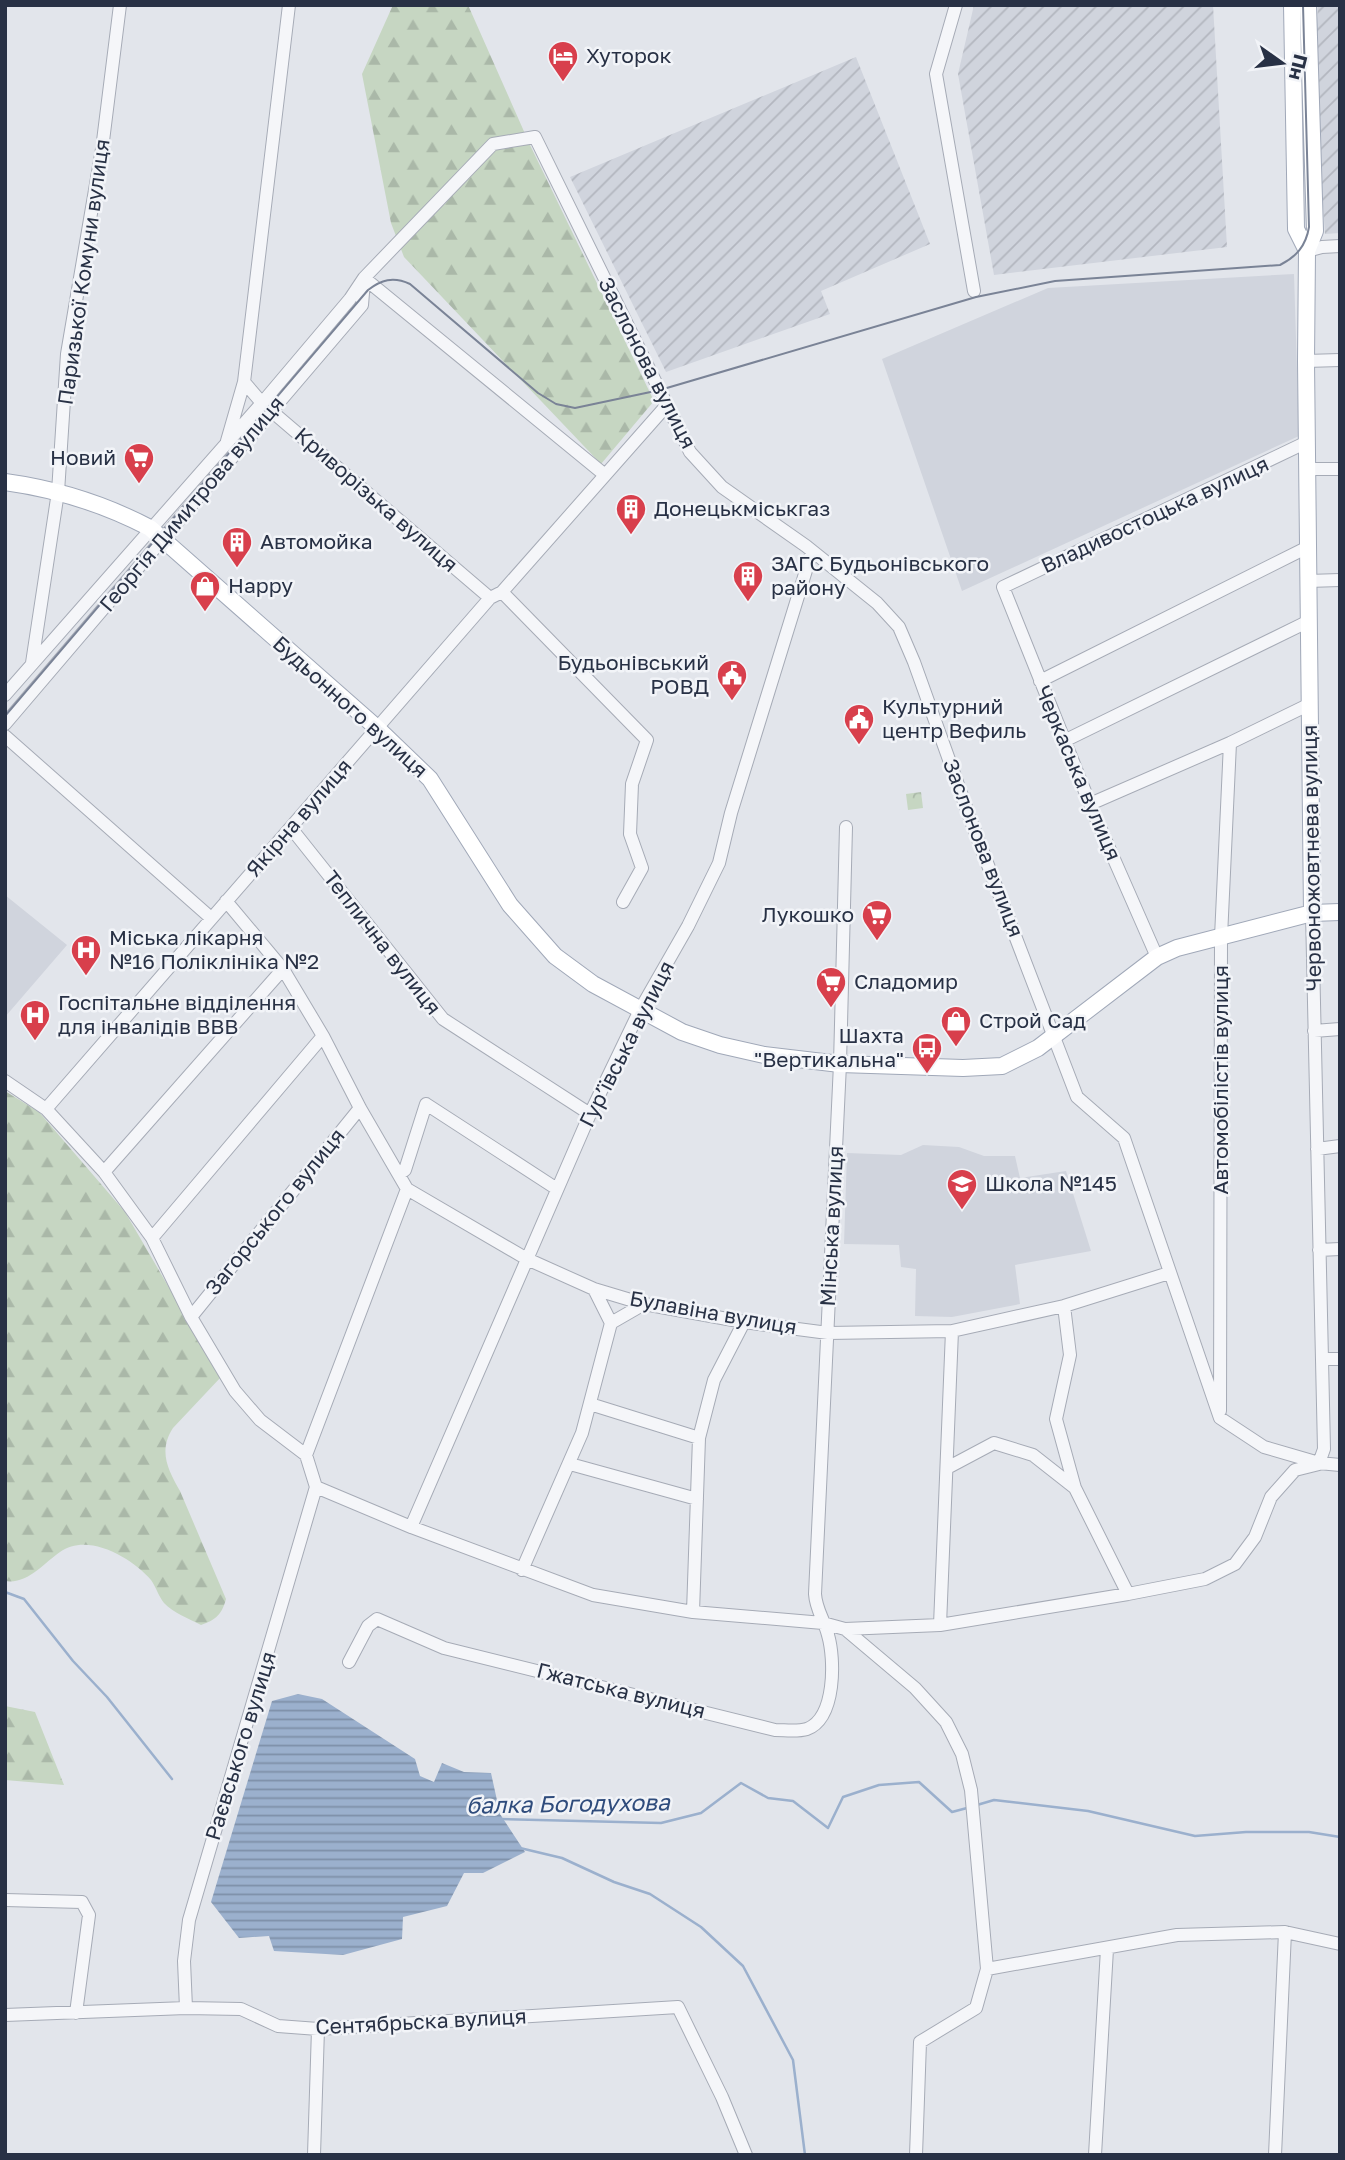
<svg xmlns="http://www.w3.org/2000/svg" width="1345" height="2160" font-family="'Golos Text',sans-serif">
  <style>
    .built { fill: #d0d4dd }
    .industrial { fill: url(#industrial-furrows) }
    .forest { fill: url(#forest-firs) }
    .park { fill: url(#park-crowns) }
    .water { fill: url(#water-rules) }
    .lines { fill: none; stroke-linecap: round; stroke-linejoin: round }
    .stream { stroke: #9bb0cd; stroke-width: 2.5 }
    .minor-casing { stroke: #a6abb6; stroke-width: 14 }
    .major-casing { stroke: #a0a8b8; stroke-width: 18 }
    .minor { stroke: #f5f6f9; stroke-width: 12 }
    .major { stroke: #fff; stroke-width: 16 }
    .tram { stroke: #7a8396; stroke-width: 2 }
    .labels { text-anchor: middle; stroke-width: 5; stroke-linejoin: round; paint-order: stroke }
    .poi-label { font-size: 21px; fill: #283145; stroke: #f2f4f8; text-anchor: start }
    .street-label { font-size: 21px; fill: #283145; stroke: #f2f4f8 }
    .water-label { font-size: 23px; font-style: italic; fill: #2f4c7c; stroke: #f2f4f8 }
  </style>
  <defs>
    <pattern id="industrial-furrows" width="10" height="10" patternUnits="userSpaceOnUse" patternTransform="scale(1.75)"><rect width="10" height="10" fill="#d0d4dd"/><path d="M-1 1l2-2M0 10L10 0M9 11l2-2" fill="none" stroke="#b3b6bf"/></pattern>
    <pattern id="forest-firs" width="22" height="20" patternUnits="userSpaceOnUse" patternTransform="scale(1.75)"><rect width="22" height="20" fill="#c6d6c2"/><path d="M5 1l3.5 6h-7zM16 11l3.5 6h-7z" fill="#aab8a8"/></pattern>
    <pattern id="park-crowns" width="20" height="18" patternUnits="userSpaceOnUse" patternTransform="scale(1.75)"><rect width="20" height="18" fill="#c6d6c2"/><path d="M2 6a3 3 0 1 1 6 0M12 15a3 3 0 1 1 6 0" fill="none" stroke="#aab8a8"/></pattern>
    <pattern id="water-rules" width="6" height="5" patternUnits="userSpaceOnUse" patternTransform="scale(1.75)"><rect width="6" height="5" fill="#9bb0cd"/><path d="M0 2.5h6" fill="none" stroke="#7e90a8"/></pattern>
  </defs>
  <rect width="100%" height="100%" fill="#e2e5eb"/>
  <path class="built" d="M1294,274L1299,436L962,591L882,359L1048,288Z
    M5,895L67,945L5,1017Z
    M923,1145L959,1147L984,1156H1015L1020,1178L1066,1171L1091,1251L1015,1265L1020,1304L952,1317L915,1316L916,1269L901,1267L899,1245L844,1244L847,1153L901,1155Z"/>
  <path class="industrial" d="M974,5H1213L1227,247L994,275L958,74Z
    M1318,5H1340V233L1325,234L1314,81Z
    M856,57L930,244L821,291L830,314L666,372L570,177Z"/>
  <path class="forest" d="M393,5H468L530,145L654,401L601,464L404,257L391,223L362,74Z
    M5,1091L39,1112L125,1212L221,1377L173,1428C158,1451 168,1470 180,1491L226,1599C222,1614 216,1620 201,1625C190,1619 173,1613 164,1603C159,1597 156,1587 151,1580C132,1558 88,1532 60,1552C44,1563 27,1585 5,1581Z
    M5,1706L35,1712L64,1785L5,1780Z"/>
  <path class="park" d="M921,792L923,808L908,810L906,794Z"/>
  <path class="water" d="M298,1694L322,1699L415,1759L420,1776L434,1782L442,1763L464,1772L491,1773L500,1814L525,1852L483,1873H464L447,1906L403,1917L402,1939L343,1955L274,1951L269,1936L239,1938L211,1902L272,1701Z"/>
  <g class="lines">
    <path class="stream" d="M5,1592L24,1599L73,1661L107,1697L172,1779
      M977,1805L994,1800L1088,1811L1195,1836L1246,1832H1309L1340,1837
      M500,1819L661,1823L701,1813L741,1783L768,1798L793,1801L828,1828L843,1797L879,1785L919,1782L952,1812L967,1808
      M520,1848L562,1858L614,1882L650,1894L701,1927L743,1966L793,2060L805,2155"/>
    <g class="minor-casing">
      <path id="minor" d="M956,5L936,74L974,291
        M1307,251L1322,247L1340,246
        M364,278L605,475
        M1306,361L1340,360
        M244,382L262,403L490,598
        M227,441L244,382L289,5
        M1308,469H1340
        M1308,581L1340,580
        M502,592L647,740L632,784L630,834L642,868L623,902
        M32,663L58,492L67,354L102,149L120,5
        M1040,681L1308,547
        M5,695L262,403L350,299L364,278L493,144L535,137L690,452L722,487L806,546L877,603L899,627L914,662L971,821L1077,1097L1124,1138L1220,1418L1264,1447L1319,1463L1340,1465
        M5,724L362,305L364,281
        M5,736L211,918
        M1064,741L1309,621
        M1090,804L1230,743L1310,704
        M291,828L443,1019L590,1114
        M226,901L283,969L323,1036L360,1108L407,1189L527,1259L594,1289L644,1304L744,1322L828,1333L952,1331L1064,1306L1169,1273
        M1312,913L1324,1449L1319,1463
        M1157,957L1092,809L1003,587L1307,442
        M1314,1031L1340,1029
        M5,1081L46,1109L104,1172L152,1238L191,1317L235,1391L260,1420L306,1455L316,1487
        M46,1109L490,598L502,592L667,405
        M1317,1149L1340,1146
        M104,1172L283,969
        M400,1173L405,1170L426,1104L557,1189
        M152,1238L323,1036
        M1319,1250L1340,1249
        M1064,1306L1070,1355L1056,1419L1075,1488L1128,1594
        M191,1317L360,1108
        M611,1323L644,1304
        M1322,1359H1340
        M590,1404L699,1438
        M1220,1411L1221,937L1230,743
        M306,1455L407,1189
        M570,1464L697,1499
        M947,1468L994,1443L1033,1455L1075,1488
        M316,1487L411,1527L593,1595L693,1612L823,1623L845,1629L940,1625L1128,1594L1205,1579L1235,1564L1255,1537L1271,1497L1295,1470L1319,1464
        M411,1527L590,1114L640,1010L688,926L719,863L731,813L812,551
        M522,1570L582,1433L611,1323L594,1289
        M693,1612L699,1438L714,1380L744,1322
        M940,1625L952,1331
        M845,1629L915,1688L946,1722L962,1754L971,1790L987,1969L976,2008L920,2042L916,2155
        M349,1662L368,1626L377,1619L444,1648L775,1730C785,1730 797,1732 807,1729C836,1718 835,1659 828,1635C824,1619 816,1610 815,1594L840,1064L846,827
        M5,1900L82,1902L89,1915L76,2013
        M987,1969L1177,1935L1285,1932L1340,1944
        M186,2008L184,1961L189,1920L316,1487
        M5,2015L186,2008L241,2009L278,2026L318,2029L678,2007L722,2097L746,2155
        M314,2155L318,2029
        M1095,2155L1107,1949
        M1275,2155L1285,1932"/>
    </g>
    <g class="major-casing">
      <path id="major" d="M1292,5L1296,229L1307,251
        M1308,5L1315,231L1307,251L1306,361L1312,913
        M5,482C56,489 106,505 150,528L377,728L430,779L510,905L555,956L593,984L682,1032L720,1045L764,1055L840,1064L963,1068L1002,1066L1038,1048L1157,957L1177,948L1312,913L1340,912"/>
    </g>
    <use href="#minor" class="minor"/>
    <use href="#major" class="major"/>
    <path class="tram" d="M5,716L368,290C381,280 393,276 410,284L538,393L556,404L575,408L660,390L976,297L1055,281L1280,265C1296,257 1306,246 1309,227L1303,5"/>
  </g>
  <defs>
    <g id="hotel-pin" transform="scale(1.575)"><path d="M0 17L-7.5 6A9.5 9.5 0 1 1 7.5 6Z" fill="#d83f4c" stroke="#f2f4f8"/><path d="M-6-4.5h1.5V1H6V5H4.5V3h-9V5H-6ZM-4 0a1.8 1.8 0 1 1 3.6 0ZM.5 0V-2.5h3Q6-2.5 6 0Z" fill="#fff"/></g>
    <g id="supermarket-pin" transform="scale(1.575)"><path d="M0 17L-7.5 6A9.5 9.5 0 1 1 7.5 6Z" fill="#d83f4c" stroke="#f2f4f8"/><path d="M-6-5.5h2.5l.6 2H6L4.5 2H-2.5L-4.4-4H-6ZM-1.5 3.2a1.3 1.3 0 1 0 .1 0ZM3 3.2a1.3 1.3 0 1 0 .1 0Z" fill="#fff"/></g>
    <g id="building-pin" transform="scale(1.575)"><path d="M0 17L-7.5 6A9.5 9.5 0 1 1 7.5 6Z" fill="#d83f4c" stroke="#f2f4f8"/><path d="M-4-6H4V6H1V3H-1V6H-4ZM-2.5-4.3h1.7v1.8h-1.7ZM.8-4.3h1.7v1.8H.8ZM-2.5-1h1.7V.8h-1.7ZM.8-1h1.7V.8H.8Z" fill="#fff"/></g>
    <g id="shop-pin" transform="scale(1.575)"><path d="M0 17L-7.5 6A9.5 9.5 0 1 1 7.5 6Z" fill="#d83f4c" stroke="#f2f4f8"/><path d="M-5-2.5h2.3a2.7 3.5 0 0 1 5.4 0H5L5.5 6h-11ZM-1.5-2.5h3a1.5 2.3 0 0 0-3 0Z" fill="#fff"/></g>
    <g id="civic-pin" transform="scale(1.575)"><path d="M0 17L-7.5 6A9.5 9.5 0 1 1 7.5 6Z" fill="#d83f4c" stroke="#f2f4f8"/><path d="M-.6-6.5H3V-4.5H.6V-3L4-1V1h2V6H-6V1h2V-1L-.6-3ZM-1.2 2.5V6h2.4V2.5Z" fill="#fff"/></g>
    <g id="hospital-pin" transform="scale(1.575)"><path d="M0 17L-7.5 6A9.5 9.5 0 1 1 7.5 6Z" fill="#d83f4c" stroke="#f2f4f8"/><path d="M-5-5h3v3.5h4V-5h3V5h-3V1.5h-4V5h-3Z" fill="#fff"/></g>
    <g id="bus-pin" transform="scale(1.575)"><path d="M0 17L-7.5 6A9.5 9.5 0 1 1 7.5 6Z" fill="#d83f4c" stroke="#f2f4f8"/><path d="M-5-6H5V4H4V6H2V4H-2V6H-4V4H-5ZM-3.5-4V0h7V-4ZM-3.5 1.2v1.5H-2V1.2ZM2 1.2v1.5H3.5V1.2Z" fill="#fff"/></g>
    <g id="school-pin" transform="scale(1.575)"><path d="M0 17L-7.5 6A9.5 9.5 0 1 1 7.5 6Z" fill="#d83f4c" stroke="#f2f4f8"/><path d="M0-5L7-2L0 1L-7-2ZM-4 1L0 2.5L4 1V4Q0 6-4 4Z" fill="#fff"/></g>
  </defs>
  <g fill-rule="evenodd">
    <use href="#hotel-pin" x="563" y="56"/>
    <use href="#supermarket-pin" x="139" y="458"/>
    <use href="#building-pin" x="631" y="509"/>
    <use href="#building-pin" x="237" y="542"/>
    <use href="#building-pin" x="748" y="576"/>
    <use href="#shop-pin" x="205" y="586"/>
    <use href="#civic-pin" x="732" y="675"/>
    <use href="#civic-pin" x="859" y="719"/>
    <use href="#supermarket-pin" x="877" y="915"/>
    <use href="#hospital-pin" x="86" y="950"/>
    <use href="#supermarket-pin" x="831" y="982"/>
    <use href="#hospital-pin" x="35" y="1015"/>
    <use href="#shop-pin" x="956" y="1021"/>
    <use href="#bus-pin" x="927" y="1048"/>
    <use href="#school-pin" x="962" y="1184"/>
  </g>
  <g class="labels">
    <g class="poi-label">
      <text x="586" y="63">Хуторок</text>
      <text x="116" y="465" text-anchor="end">Новий</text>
      <text x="654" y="516">Донецькміськгаз</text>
      <text x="260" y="549">Автомойка</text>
      <text x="771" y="571">ЗАГС Будьонівського<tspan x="771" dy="24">району</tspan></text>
      <text x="228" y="593">Happy</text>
      <text x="709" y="670" text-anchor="end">Будьонівський<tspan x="709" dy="24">РОВД</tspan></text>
      <text x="882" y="714">Культурний<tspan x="882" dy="24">центр Вефиль</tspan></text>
      <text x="854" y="922" text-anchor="end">Лукошко</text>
      <text x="109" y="945">Міська лікарня<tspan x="109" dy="24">№16 Поліклініка №2</tspan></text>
      <text x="854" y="989">Сладомир</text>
      <text x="58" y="1010">Госпітальне відділення<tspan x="58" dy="24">для інвалідів ВВВ</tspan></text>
      <text x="979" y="1028">Строй Сад</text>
      <text x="904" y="1043" text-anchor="end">Шахта<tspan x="904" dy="24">"Вертикальна"</tspan></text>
      <text x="985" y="1191">Школа №145</text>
    </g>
    <g class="street-label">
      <text transform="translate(84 272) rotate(-82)" y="7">Паризької Комуни вулиця</text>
      <text transform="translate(647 363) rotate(63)" y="7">Заслонова вулиця</text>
      <text transform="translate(376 500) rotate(41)" y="7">Криворізька вулиця</text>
      <text transform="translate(192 504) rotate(-50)" y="7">Георгія Димитрова вулиця</text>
      <text transform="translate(1155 515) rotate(-25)" y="7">Владивостоцька вулиця</text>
      <text transform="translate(350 707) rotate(42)" y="7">Будьонного вулиця</text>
      <text transform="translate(1078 773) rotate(67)" y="7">Черкаська вулиця</text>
      <text transform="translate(299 818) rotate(-49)" y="7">Якірна вулиця</text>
      <text transform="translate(983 848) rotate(69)" y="7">Заслонова вулиця</text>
      <text transform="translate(1312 858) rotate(-91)" y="7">Червоножовтнева вулиця</text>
      <text transform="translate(382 943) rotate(52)" y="7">Теплична вулиця</text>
      <text transform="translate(627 1044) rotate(-63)" y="7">Гур’ївська вулиця</text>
      <text transform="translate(1221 1080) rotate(-90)" y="7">Автомобілістів вулиця</text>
      <text transform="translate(275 1212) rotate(-51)" y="7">Загорського вулиця</text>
      <text transform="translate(832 1226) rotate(-87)" y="7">Мінська вулиця</text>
      <text transform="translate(713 1313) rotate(10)" y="7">Булавіна вулиця</text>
      <text transform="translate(621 1691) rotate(14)" y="7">Гжатська вулиця</text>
      <text transform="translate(241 1746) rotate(-73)" y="7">Раєвського вулиця</text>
      <text transform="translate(421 2022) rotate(-3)" y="7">Сентябрьска вулиця</text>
    </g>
    <g class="water-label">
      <text transform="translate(568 1804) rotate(-1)" y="8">балка Богодухова</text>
    </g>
  </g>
  <rect width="1345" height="2160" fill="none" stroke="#283145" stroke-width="14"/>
  <g transform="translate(1282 63) rotate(104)" stroke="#f2f4f8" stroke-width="5" paint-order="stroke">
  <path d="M0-5L12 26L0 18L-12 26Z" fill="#283145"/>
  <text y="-10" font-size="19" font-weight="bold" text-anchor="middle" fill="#283145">Пн</text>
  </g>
</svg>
